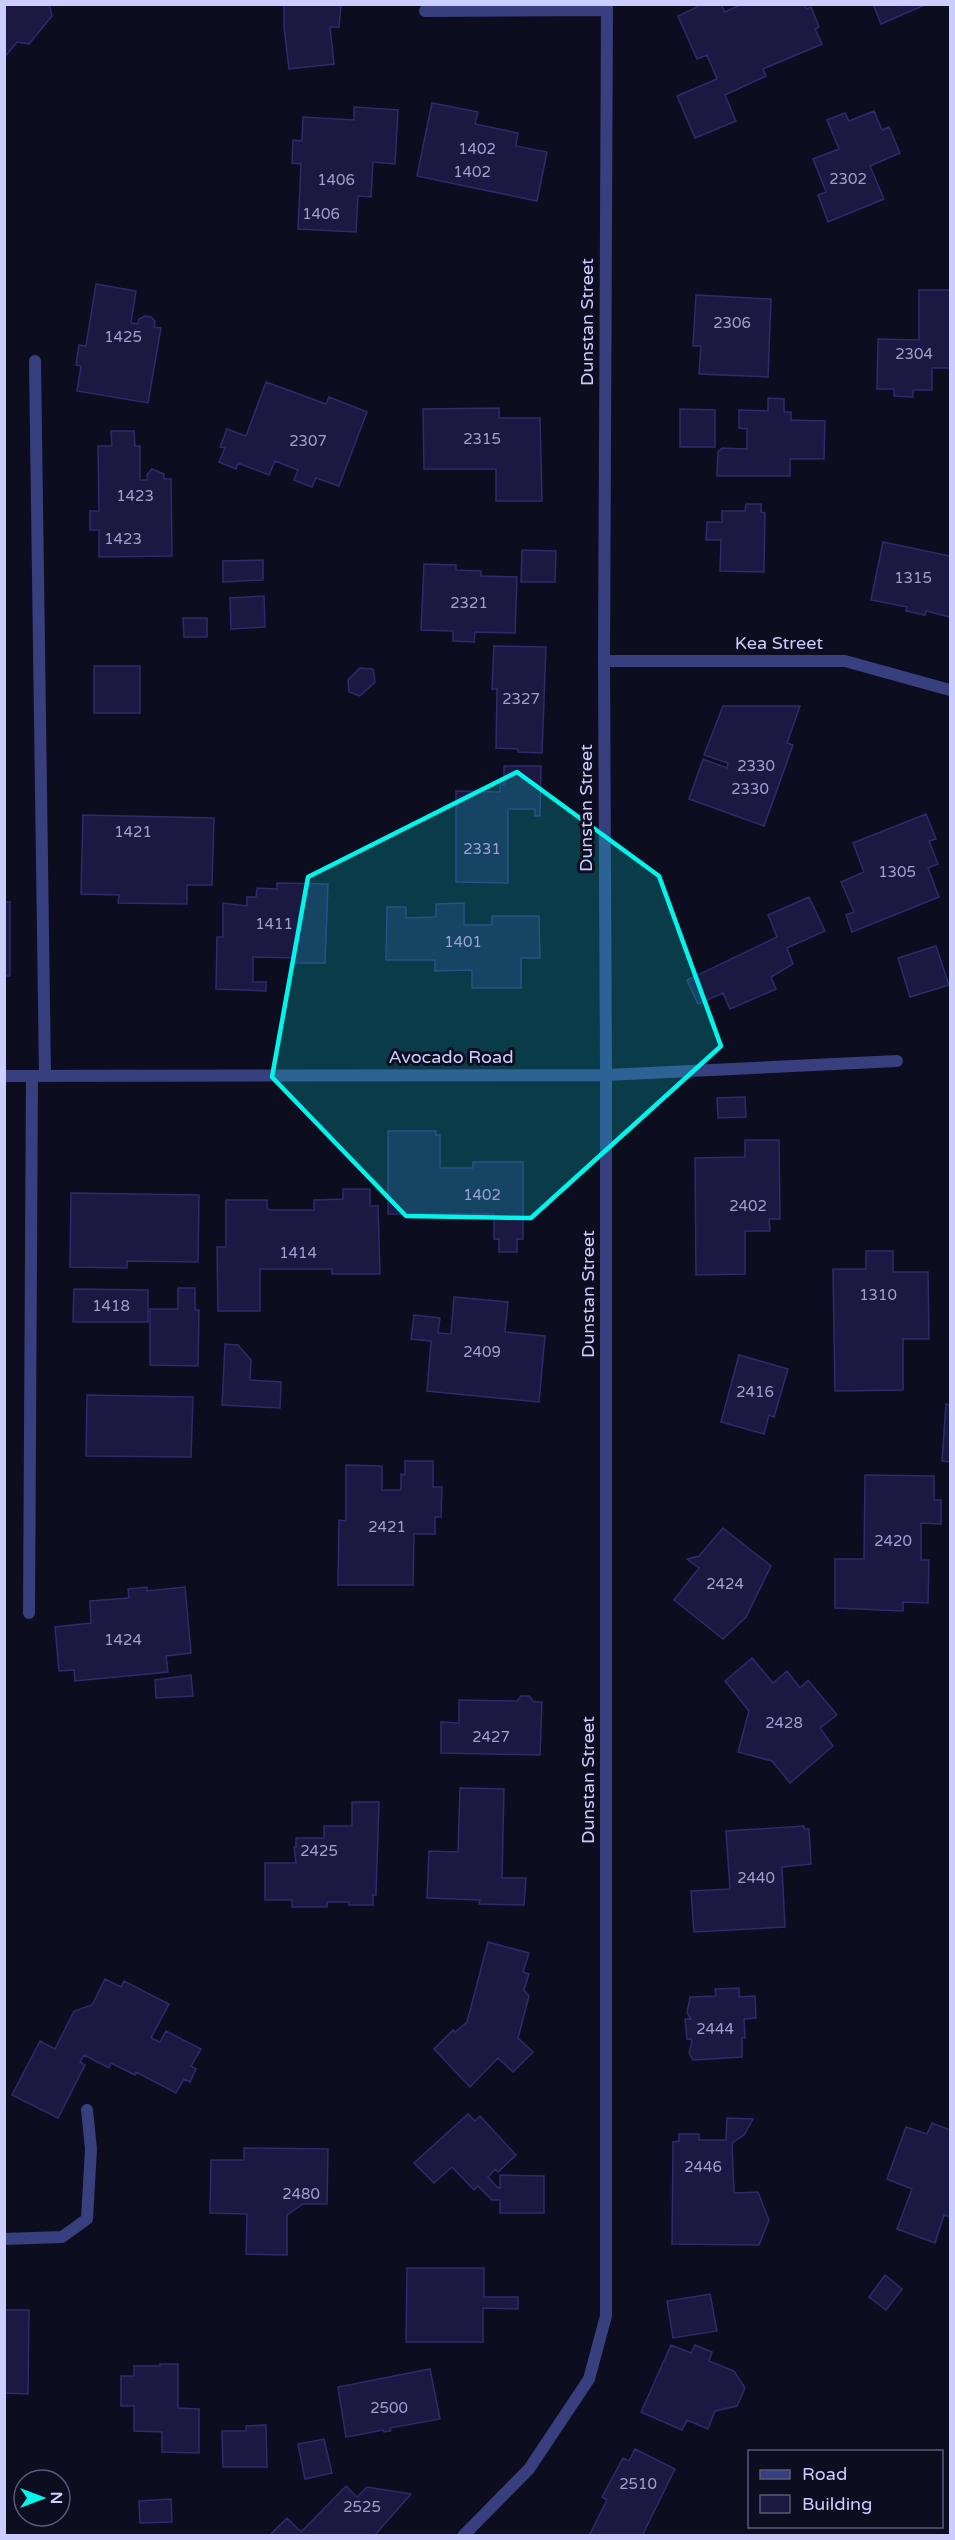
<svg xmlns="http://www.w3.org/2000/svg" width="955" height="2540" font-family="'Varela Round',sans-serif">
  <style>
    .building { fill: #1b1941; stroke: #2e2a6d; stroke-width: 1.5 }
    .lines { fill: none; stroke-linecap: round; stroke-linejoin: round }
    .lane { stroke: #373f7f; stroke-width: 12 }
    .street { stroke: #373f7f; stroke-width: 12 }
    .marked { fill: #00f6ea; fill-opacity: 0.2; stroke: #00f6ea; stroke-width: 4.5; stroke-linejoin: round }
    .labels { text-anchor: middle; stroke-width: 6; stroke-linejoin: round; paint-order: stroke }
    .number-label { font-size: 15px; fill: #9fa0d0 }
    .street-label { font-size: 18px; fill: #cbcdff; stroke: #0d0d20 }
  </style>
  <rect width="100%" height="100%" fill="#0d0d20"/>
  <path class="building" d="M4,4H49L52,16L29,44L17,42L4,58Z
    M284,4H341L339,27H330L334,64L289,69L284,27Z
    M703,4H721L725,12L742,4H804L806,9L811,7L819,27L815,29L822,44L763,69L766,76L725,95L736,121L695,138L677,96L717,79L707,55L697,59L678,16Z
    M873,4H927L881,24Z
    M432,103L478,112L475,124L518,133L516,146L547,152L537,201L417,176Z
    M354,107L398,110L395,164L373,162L371,197L358,196L356,232L298,229L301,164L292,163L293,140L302,141L303,117L354,120Z
    M874,111L882,130L889,127L900,153L870,166L884,199L828,222L818,195L826,192L813,159L839,149L827,120L845,113L849,121Z
    M96,284L136,291L131,323L138,324L139,319L145,316L151,317L155,321L154,327L161,328L148,403L77,391L81,366L76,365L79,345L86,346Z
    M919,290H950V368H932V390H913V397L894,396V389H877L878,339L919,340Z
    M696,295L771,299L768,377L699,374L701,346H693Z
    M266,382L326,404L329,397L367,412L339,486L316,478L312,487L294,480L298,470L275,461L269,475L238,463L236,469L219,462L225,448L220,447L227,429L246,436Z
    M768,398L784,399V412H791V420L825,421L824,459H790V476H717L718,452L722,448L747,449V429L739,428V410L768,411Z
    M499,408V418H540L542,501H496V469H424L423,409Z
    M680,409L715,410V447H680Z
    M111,431H134L135,446H140V480H147V475L152,469L164,474V479H171L172,556L99,557V530H90V511H99L98,446H112Z
    M746,504H761V512L765,513L764,572L720,571L721,540H706L707,522H722V511H745Z
    M883,542L950,556V617L926,611L925,615L906,611L907,607L871,600Z
    M522,550L556,551L555,582H521Z
    M263,560V580L223,582V561Z
    M424,564L456,565V570L481,571V576L517,577L515,633L475,632L474,642L453,641V631L421,630Z
    M264,596L265,627L231,629L230,598Z
    M183,618H207V637H184Z
    M494,646L546,647L542,753L518,752V749L496,748L497,689H492Z
    M94,666H140V713H94Z
    M360,668L373,669L375,682L360,696L349,692L348,680Z
    M723,706H800L787,743L793,745L764,826L689,799L703,759L727,768L728,763L704,755Z
    M504,766H541L540,816H535V809H508V883L456,882V791L500,792V785H504Z
    M926,814L936,839L929,841L938,864L928,868L939,897L852,932L846,915L854,912L841,882L864,872L853,843Z
    M83,815L214,818L212,885H187V904L118,903L119,895L81,894Z
    M277,883L328,884L325,963H296V958L253,957V982H266V991L216,989L217,937H223V903L247,906V897H256L257,888L277,889Z
    M809,897L825,931L787,948L793,964L771,977L776,989L730,1009L723,993L698,1004L687,980L777,937L768,915Z
    M4,902H10V976H4Z
    M464,903V925H492V916H539L540,958H521V988H472V970L435,971V960H386L387,907H406V918L436,917V904Z
    M936,946L949,985L910,997L898,958Z
    M745,1097L746,1117L718,1118L717,1098Z
    M388,1131H436V1135H440V1168H473V1162H523V1239H517V1252H499V1239H494V1214H388Z
    M745,1140H779L780,1219H769L770,1231H745V1274L696,1275L695,1158L745,1157Z
    M343,1189H370V1206H378L380,1274H332V1269H260V1311H218L217,1247H226V1200H267V1208L270,1210H314V1200L343,1199Z
    M71,1193L199,1195L198,1262L127,1261V1268L70,1267Z
    M866,1251H893V1272H928L929,1339H903V1390L835,1391L833,1269H866Z
    M178,1288H195V1310H199L198,1366L150,1365V1309H178Z
    M74,1289L148,1290V1322H73Z
    M454,1297L508,1302L505,1332L545,1336L539,1402L427,1391L431,1341L411,1339L414,1315L440,1318L438,1333L451,1334Z
    M225,1344L238,1345L251,1360L250,1380L281,1382L280,1408L222,1405Z
    M739,1355L788,1369L774,1417L769,1415L764,1434L721,1422Z
    M87,1395L193,1397L191,1457L86,1456Z
    M946,1404L950,1405V1462L942,1461Z
    M405,1461H433V1487H442L441,1517H435V1534H414L413,1585H338L339,1520L346,1521V1465L382,1466V1490H401V1474L405,1475Z
    M865,1475L934,1476V1500H941V1524L921,1523V1560H929L928,1603L903,1602V1611L835,1608V1559H864Z
    M723,1528L771,1566L746,1617L723,1639L674,1600L699,1568L687,1559L699,1556Z
    M147,1587V1591L185,1587L191,1653L166,1656L168,1672L75,1681L74,1670L59,1671L55,1627L91,1623L90,1601L129,1598L128,1589Z
    M752,1658L773,1683L787,1671L800,1688L808,1680L837,1715L820,1728L833,1746L790,1783L772,1761L738,1752L749,1711L725,1681Z
    M191,1675L193,1696L156,1698L155,1680Z
    M521,1696H529L534,1702H542L540,1755L441,1753V1722L459,1723V1700L517,1701Z
    M460,1788L504,1789L502,1878H526L524,1905L479,1904L480,1900L427,1898L429,1851L458,1852Z
    M352,1802H379L376,1895H373V1905H349V1902H327V1907H292V1900H265V1863H296L294,1847H296V1838H324V1826H352Z
    M804,1826V1829H809L811,1864L782,1867L785,1927L694,1932L691,1891L730,1889L726,1831Z
    M488,1942L529,1953L523,1972L529,1974L524,1990L529,1996L518,2038L533,2052L513,2072L498,2058L470,2087L434,2049L453,2030L455,2032L467,2022Z
    M105,1979L121,1987L124,1981L169,2004L151,2038L160,2042L166,2031L201,2049L191,2066L196,2069L190,2082L184,2079L176,2093L136,2072L135,2075L111,2063L109,2068L84,2055L80,2062L85,2065L58,2118L12,2095L40,2041L55,2049L74,2011L92,2005Z
    M739,1988V1997L755,1996L756,2018L744,2019L745,2038H742V2057L693,2060L689,2053L692,2042L691,2039H687L685,2019H691L687,2013L690,1997L716,1996L715,1989Z
    M468,2114L475,2121L480,2116L516,2155L498,2172L495,2169L488,2177L497,2187L500,2188V2175L544,2176V2213H500V2200H492L478,2186L474,2190L452,2167L434,2183L414,2163Z
    M727,2118L753,2119L744,2135L732,2143L734,2193L758,2192L769,2220L759,2245L672,2244L673,2142L679,2141V2134H699V2140H726Z
    M932,2123L950,2130V2217L944,2215L935,2243L897,2229L912,2189L887,2179L906,2127L927,2134Z
    M244,2148L328,2149L327,2204H303L287,2215V2255L246,2254L247,2214L210,2213L211,2160H244Z
    M407,2268H484V2297H518V2309L483,2308V2342H406Z
    M885,2275L902,2289L886,2310L869,2297Z
    M710,2294L717,2331L673,2338L667,2301Z
    M4,2310H29L28,2394L4,2393Z
    M671,2345L691,2353L695,2345L712,2352L709,2361L734,2371L745,2388L737,2406L715,2411L708,2429L687,2420L682,2430L641,2412Z
    M160,2364H178V2408L199,2409V2453L162,2452V2432L134,2431V2406H121V2376H134V2366H160Z
    M430,2369L440,2419L390,2428L391,2431L384,2432L383,2430L346,2437L338,2387Z
    M266,2425L267,2467H223L222,2431H246V2426Z
    M324,2439L332,2473L305,2479L298,2444Z
    M635,2449L675,2469L642,2536H589L607,2500L602,2497L623,2458L629,2461Z
    M346,2486L357,2497L367,2487L411,2494L374,2536H269L287,2518L301,2532Z
    M171,2499L172,2522L140,2523L139,2501Z"/>
  <g class="lines">
    <path class="lane" d="M29,1613L32,1076"/>
    <path class="street" d="M425,11L607,10
      M35,361L45,1076
      M604,661H845L950,690
      M4,1076L606,1075L897,1061
      M4,2239L62,2237L87,2219L91,2149L87,2110
      M463,2536L529,2469L589,2379L606,2316V1075L604,661L607,4"/>
  </g>
  <path class="marked" d="M517,772L659,876L721,1046L531,1218L406,1216L272,1077L308,877Z"/>
  <g class="labels">
    <g class="number-label">
      <text x="477" y="154">1402</text>
      <text x="472" y="177">1402</text>
      <text x="848" y="184">2302</text>
      <text x="336" y="185">1406</text>
      <text x="321" y="219">1406</text>
      <text x="732" y="328">2306</text>
      <text x="123" y="342">1425</text>
      <text x="914" y="359">2304</text>
      <text x="482" y="444">2315</text>
      <text x="308" y="446">2307</text>
      <text x="135" y="501">1423</text>
      <text x="123" y="544">1423</text>
      <text x="913" y="583">1315</text>
      <text x="469" y="608">2321</text>
      <text x="521" y="704">2327</text>
      <text x="756" y="771">2330</text>
      <text x="750" y="794">2330</text>
      <text x="133" y="837">1421</text>
      <text x="482" y="854">2331</text>
      <text x="897" y="877">1305</text>
      <text x="274" y="929">1411</text>
      <text x="463" y="947">1401</text>
      <text x="482" y="1200">1402</text>
      <text x="748" y="1211">2402</text>
      <text x="298" y="1258">1414</text>
      <text x="878" y="1300">1310</text>
      <text x="111" y="1311">1418</text>
      <text x="482" y="1357">2409</text>
      <text x="755" y="1397">2416</text>
      <text x="387" y="1532">2421</text>
      <text x="893" y="1546">2420</text>
      <text x="725" y="1589">2424</text>
      <text x="123" y="1645">1424</text>
      <text x="784" y="1728">2428</text>
      <text x="491" y="1742">2427</text>
      <text x="319" y="1856">2425</text>
      <text x="756" y="1883">2440</text>
      <text x="715" y="2034">2444</text>
      <text x="703" y="2172">2446</text>
      <text x="301" y="2199">2480</text>
      <text x="389" y="2413">2500</text>
      <text x="638" y="2489">2510</text>
      <text x="362" y="2512">2525</text>
    </g>
    <g class="street-label">
      <text transform="translate(587 322) rotate(-90)" y="6">Dunstan Street</text>
      <text x="779" y="649">Kea Street</text>
      <text transform="translate(586 808) rotate(-90)" y="6">Dunstan Street</text>
      <text x="451" y="1063">Avocado Road</text>
      <text transform="translate(588 1294) rotate(-90)" y="6">Dunstan Street</text>
      <text transform="translate(588 1780) rotate(-90)" y="6">Dunstan Street</text>
    </g>
  </g>
  <rect width="955" height="2540" fill="none" stroke="#cbcdff" stroke-width="12"/>
  <rect x="748" y="2450" width="195" height="78" fill="#0d0d20" stroke="#595a79" stroke-width="1.5"/>
  <rect x="760" y="2470" width="30" height="9" fill="#373f7f" stroke="#595a79" stroke-width="1.5"/>
  <text x="802" y="2480" font-size="18" fill="#cbcdff">Road</text>
  <rect x="760" y="2495" width="30" height="18" fill="#1b1941" stroke="#595a79" stroke-width="1.5"/>
  <text x="802" y="2510" font-size="18" fill="#cbcdff">Building</text>
  <g transform="translate(42 2498) rotate(90)"><circle r="28" fill="#0d0d20" stroke="#595a79" stroke-width="1.5"/>
  <path d="M0-4.5L10 22L0 15L-10 22Z" fill="#00f6ea"/>
  <text y="-9" font-size="16" font-weight="bold" text-anchor="middle" fill="#cbcdff">N</text>
  </g>
</svg>
